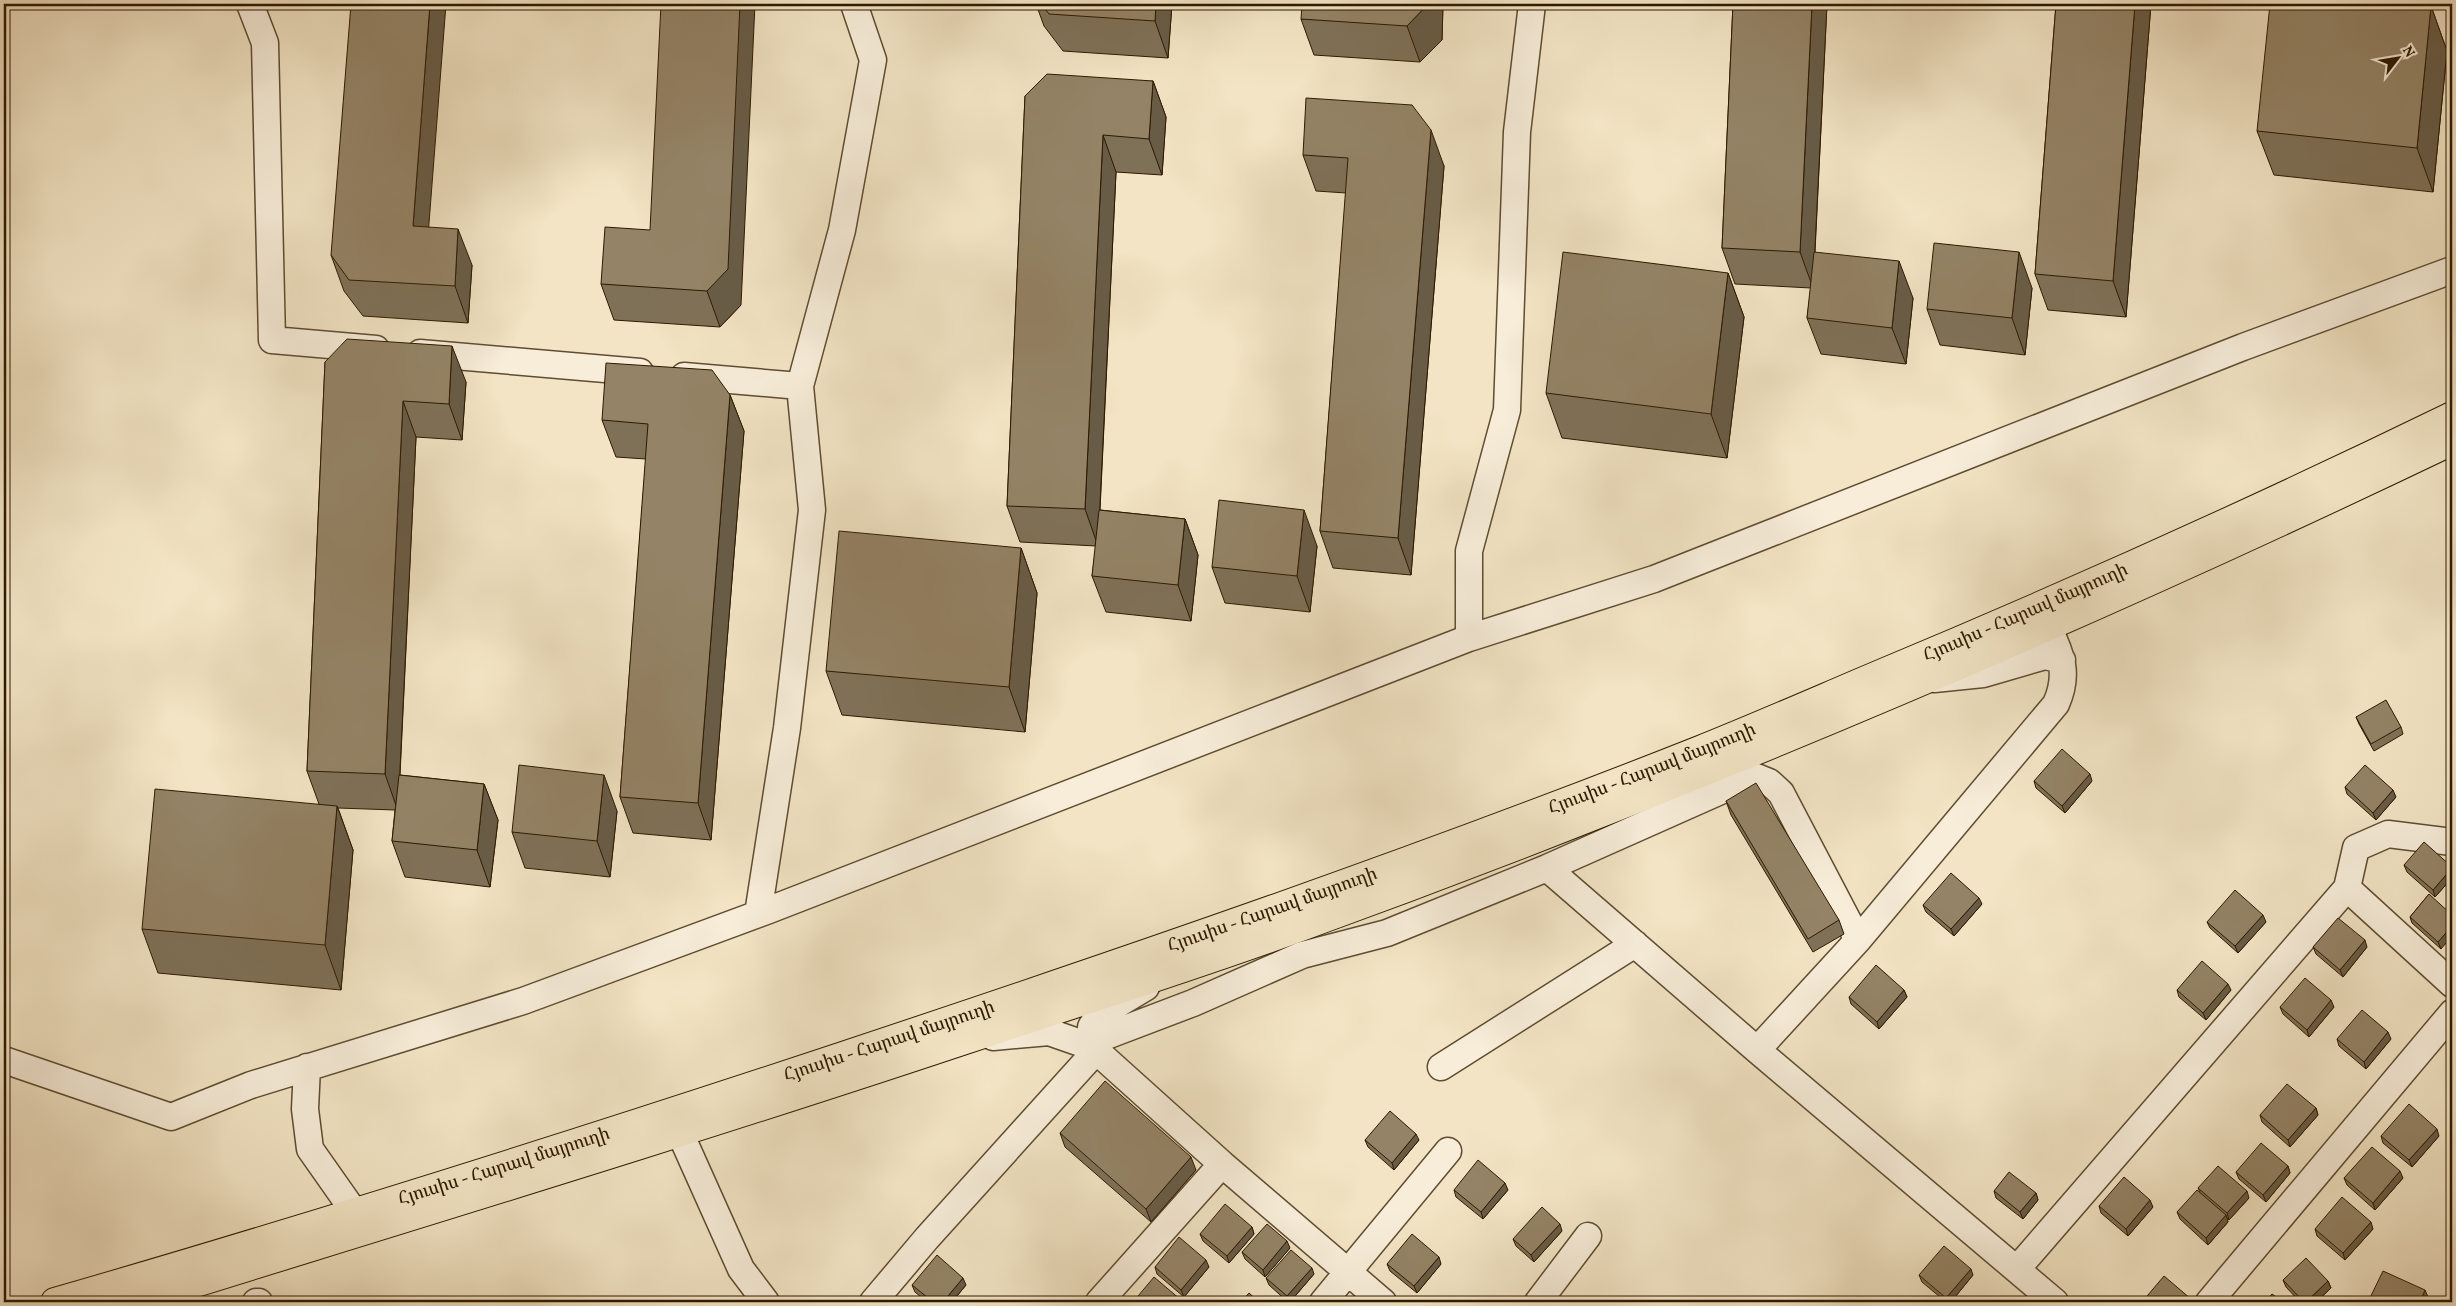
<svg xmlns="http://www.w3.org/2000/svg" width="2456" height="1306" font-family="Vollkorn,'Noto Serif Armenian',serif">
  <style>
    .lines { fill: none; stroke-linecap: round; stroke-linejoin: round }
    .minor-casing { stroke: #5f4c31; stroke-width: 29 }
    .highway-casing { stroke: #2e1900; stroke-width: 30 }
    .minor { stroke: #f7edd9; stroke-width: 26 }
    .highway { stroke: #f2e4c4; stroke-width: 28 }
    .wall { fill: #7f7158; stroke: #2e1900 }
    .shaded-wall { fill: #685c47; stroke: #2e1900 }
    .building { fill: #948366; stroke: #2e1900 }
    .labels { text-anchor: middle; stroke-width: 4; stroke-linejoin: round; paint-order: stroke }
    .street-label { font-size: 18px; fill: #2e1900; stroke: #f7edd9 }
  </style>
  <rect width="100%" height="100%" fill="#f2e4c4"/>
  <filter id="stains"><feTurbulence type="fractalNoise" baseFrequency=".004" numOctaves="4"/><feColorMatrix values="0 0 0 0 .2 0 0 0 0 .09 0 0 0 0 .02 0 0 0 .5 -.17"/></filter>
  <radialGradient id="worn" r=".72"><stop offset=".6" stop-color="#630" stop-opacity="0"/><stop offset="1" stop-color="#630" stop-opacity=".3"/></radialGradient>
  <g class="lines">
    <g class="minor-casing">
      <path id="minor" d="M250,4L265,43L272,340L376,349
        M420,353L640,372
        M684,376L800,386
        M1469,638V551L1507,410L1517,132L1532,4
        M1934,679L1983,674L2045,656L2062,660
        M1547,868L1757,1050L2055,1302
        M2347,888L2356,848L2388,834L2452,842
        M758,914L787,728L812,510L800,386L842,230L873,60L854,4
        M993,1037L1049,1032L1092,1047L1222,1164L1383,1302
        M1093,1041L1193,1003L1302,955L1387,933L1547,868L1754,776L1769,782L1781,793L1858,940
        M1092,1047L1091,1027L1098,1016L1146,987
        M1757,1050L1858,940L2056,704C2069,675 2062,655 2048,627
        M4,1060L171,1117L251,1085L523,1001L769,910L1469,638L1654,579L2243,347L2452,270
        M307,1067L305,1109L310,1149L355,1213
        M1441,1067L1635,944
        M681,1131L685,1144L741,1269L766,1302
        M2017,1269L2347,888L2452,984
        M256,1302H259
        M873,1302L927,1238L1095,1052
        M1099,1302L1222,1164
        M1323,1302L1448,1151
        M1538,1302L1588,1236
        M2209,1302L2452,1013"/>
    </g>
    <g class="highway-casing">
      <g id="highway">
        <path id="s1" d="M55,1302C318,1226 580,1143 840,1057C1129,961 1417,862 1700,750C1760,726 1819,700 1878,675C2072,594 2263,508 2452,416"/>
        <path d="M134,1302C411,1216 689,1132 965,1040C1075,1003 1186,969 1295,929C1689,786 2074,622 2452,441"/>
      </g>
    </g>
    <use href="#minor" class="minor"/>
    <use href="#highway" class="highway"/>
  </g>
  <path class="wall" d="M1036,4H1172L1168,58L1063,51L1044,26Z
    M1443,4L1442,40L1420,62L1314,55L1301,19Z
    M1733,4H1827L1815,252L1913,298L1906,364L1821,354L1807,318L1811,288L1735,284L1722,248Z
    M2056,4H2151L2126,317L2048,310L2035,274Z
    M2431,6L2447,51L2433,192L2274,175L2257,131Z
    M1153,81L1166,117L1162,175L1116,172L1100,510L1185,519L1198,555L1191,621L1106,612L1092,576L1096,546L1020,542L1007,506L1025,96Z
    M1412,105L1444,166L1411,575L1333,568L1320,531L1346,193L1316,191L1303,155Z
    M429,227L472,265L468,323L363,316L344,291L331,255Z
    M650,230L741,305L720,327L614,320L601,284Z
    M1728,273L1744,317L1727,458L1562,438L1546,393Z
    M2032,288L2025,355L1940,345L1927,309Z
    M325,362L466,382L462,440L416,437L400,775L484,784L498,820L490,887L405,877L392,841L395,810L338,808L353,850L341,990L158,973L142,929L319,804L307,771Z
    M730,395L744,431L711,840L633,833L620,797L646,459L616,457L602,420Z
    M1317,546L1310,612L1225,603L1212,567Z
    M1021,548L1037,593L1025,732L842,715L826,671Z
    M2356,717L2401,727L2403,734L2374,751L2359,724Z
    M2034,781H2092L2065,813L2036,788Z
    M2345,787L2396,797L2376,820L2347,794Z
    M1726,801L1839,920L1844,934L1813,952L1731,815Z
    M617,811L610,877L525,868L512,832Z
    M2404,865L2452,867V878L2435,897L2407,872Z
    M2429,894L2441,949L2412,923L2410,917Z
    M1982,904L1954,936L1926,912L1923,905Z
    M2207,922H2266L2238,953L2210,928Z
    M2313,947H2367L2343,977L2316,954Z
    M1904,990L1907,997L1879,1029L1851,1004L1849,997Z
    M2177,990H2231L2206,1020L2179,997Z
    M2280,1007H2334L2309,1037L2283,1014Z
    M2337,1039H2391L2366,1069L2339,1046Z
    M2316,1108L2318,1115L2290,1147L2262,1122L2260,1115Z
    M1060,1133L1196,1170L1151,1222L1065,1147Z
    M2381,1136H2439L2412,1167L2383,1143Z
    M1365,1140H1419L1394,1170L1368,1147Z
    M2288,1166L2290,1173L2266,1202L2239,1179L2236,1172Z
    M2344,1178H2403L2375,1210L2347,1185Z
    M2198,1188L2249,1198L2229,1220L2227,1218L2228,1222L2208,1245L2180,1219L2177,1212L2200,1192Z
    M1454,1190H1508L1483,1219L1456,1197Z
    M1994,1191L2036,1193L2038,1200L2023,1219L1996,1198Z
    M2099,1206L2153,1207L2128,1236L2101,1213Z
    M1252,1227L1254,1234L1229,1263L1203,1241L1200,1234Z
    M2315,1229H2373L2345,1260L2317,1236Z
    M1562,1231L1534,1262L1516,1246L1513,1239Z
    M1290,1248L1265,1277L1245,1259L1242,1252Z
    M1387,1264H1441L1417,1293L1390,1271Z
    M1155,1267H1209L1184,1297L1157,1274Z
    M1314,1274L1290,1302H1288L1269,1285L1266,1278Z
    M1919,1275H1973L1951,1302H1946L1922,1282Z
    M2283,1280L2328,1281L2331,1288L2316,1302H2300L2286,1287Z
    M912,1285H966L952,1302H927L915,1292Z"/>
  <path class="shaded-wall" d="M430,4H446L426,262L413,226Z
    M740,4H755L741,305L720,327L707,291Z
    M1156,4H1172L1168,58L1155,21Z
    M1428,4H1443L1442,40L1420,62L1407,26Z
    M1812,4H1827L1813,288L1800,252Z
    M2135,4H2151L2126,317L2113,281Z
    M2431,6L2447,51L2433,192L2417,148Z
    M1153,81L1166,117L1162,175L1149,139Z
    M1431,130L1444,166L1411,575L1398,538Z
    M1103,135L1116,172L1098,546L1085,509Z
    M458,229L472,265L468,323L455,286Z
    M2019,252L2032,288L2025,355L2012,318Z
    M1899,261L1913,298L1906,364L1892,328Z
    M1728,273L1744,317L1727,458L1711,414Z
    M452,346L466,382L462,440L449,404Z
    M730,395L744,431L711,840L698,803Z
    M403,401L416,437L398,811L385,774Z
    M1304,510L1317,546L1310,612L1297,576Z
    M1185,519L1198,555L1191,621L1178,585Z
    M1021,548L1037,593L1025,732L1009,687Z
    M2090,774L2092,781L2065,813L2062,806Z
    M604,775L617,811L610,877L597,841Z
    M484,784L498,820L490,887L477,850Z
    M2393,790L2396,797L2376,820L2373,813Z
    M337,806L353,850L341,990L325,945Z
    M2452,868V878L2435,897L2433,890Z
    M1979,898L1982,904L1954,936L1951,929Z
    M2263,915L2266,922L2238,953L2235,946Z
    M2452,926V936L2441,949L2438,942Z
    M2365,940L2367,947L2343,977L2340,970Z
    M2228,984L2231,990L2206,1020L2203,1013Z
    M1904,990L1907,997L1879,1029L1877,1022Z
    M2331,1000L2334,1007L2309,1037L2307,1030Z
    M2388,1032L2391,1039L2366,1069L2364,1062Z
    M2316,1108L2318,1115L2290,1147L2288,1140Z
    M2437,1129L2439,1136L2412,1167L2409,1160Z
    M1416,1134L1419,1140L1394,1170L1392,1163Z
    M1191,1157L1196,1170L1151,1222L1146,1209Z
    M2288,1166L2290,1173L2266,1202L2263,1195Z
    M2400,1171L2403,1178L2375,1210L2373,1203Z
    M1505,1183L1508,1190L1483,1219L1481,1212Z
    M2247,1191L2249,1198L2229,1220L2227,1213Z
    M2036,1193L2038,1200L2023,1219L2020,1212Z
    M2150,1200L2153,1207L2128,1236L2126,1229Z
    M2226,1215L2228,1222L2208,1245L2206,1238Z
    M2371,1222L2373,1229L2345,1260L2343,1253Z
    M1560,1224L1562,1231L1534,1262L1531,1255Z
    M1252,1227L1254,1234L1229,1263L1227,1256Z
    M1287,1241L1290,1248L1265,1277L1263,1270Z
    M1439,1257L1441,1264L1417,1293L1414,1286Z
    M1206,1260L1209,1267L1184,1297L1181,1290Z
    M1312,1268L1314,1274L1290,1302H1289L1287,1296Z
    M1971,1269L1973,1275L1951,1302H1948L1946,1298Z
    M963,1278L966,1285L952,1302H943Z
    M2328,1281L2331,1288L2316,1302H2306Z
    M2425,1290L2428,1297L2425,1302H2420Z"/>
  <path class="building" d="M351,4H430L413,226L458,229L455,286L349,280L331,255Z
    M661,4H740L728,269L707,291L601,284L605,227L650,230Z
    M1041,4H1156L1155,21L1049,14Z
    M1302,4H1428L1407,26L1301,19Z
    M1733,4H1812L1800,252L1722,248Z
    M2056,4H2135L2113,281L2035,274Z
    M2270,4H2406L2431,6L2417,148L2257,131Z
    M1047,74L1153,81L1149,139L1103,135L1085,509L1007,506L1025,96Z
    M1306,98L1412,105L1431,130L1398,538L1320,531L1348,158L1303,155Z
    M1934,243L2019,252L2012,318L1927,309Z
    M1563,252L1728,273L1711,414L1546,393Z
    M1814,252L1899,261L1892,328L1807,318Z
    M347,339L452,346L449,404L403,401L385,774L307,771L325,362Z
    M606,363L712,370L730,395L698,803L620,797L648,424L602,420Z
    M1219,500L1304,510L1297,576L1212,567Z
    M1099,510L1185,519L1178,585L1092,576Z
    M839,531L1021,548L1009,687L826,671Z
    M2386,700L2401,727L2371,744L2356,717Z
    M2062,749L2090,774L2062,806L2034,781Z
    M519,765L604,775L597,841L512,832Z
    M2365,765L2393,790L2373,813L2345,787Z
    M399,775L484,784L477,850L392,841Z
    M1756,783L1839,920L1808,939L1726,801Z
    M155,789L337,806L325,945L142,929Z
    M2424,842L2452,867V868L2433,890L2404,865Z
    M1951,873L1979,898L1951,929L1923,905Z
    M2235,890L2263,915L2235,946L2207,922Z
    M2429,894L2452,915V926L2438,942L2410,917Z
    M2338,918L2365,940L2340,970L2313,947Z
    M2202,961L2228,984L2203,1013L2177,990Z
    M1876,965L1904,990L1877,1022L1849,997Z
    M2305,978L2331,1000L2307,1030L2280,1007Z
    M2362,1010L2388,1032L2364,1062L2337,1039Z
    M1105,1081L1191,1157L1146,1209L1060,1133Z
    M2287,1084L2316,1108L2288,1140L2260,1115Z
    M2409,1104L2437,1129L2409,1160L2381,1136Z
    M1390,1111L1416,1134L1392,1163L1365,1140Z
    M2261,1143L2288,1166L2263,1195L2236,1172Z
    M2372,1147L2400,1171L2373,1203L2344,1178Z
    M1478,1160L1505,1183L1481,1212L1454,1190Z
    M2218,1166L2247,1191L2227,1213L2198,1188Z
    M2009,1172L2036,1193L2020,1212L1994,1191Z
    M2124,1177L2150,1200L2126,1229L2099,1206Z
    M2197,1190L2226,1215L2206,1238L2177,1212Z
    M2342,1197L2371,1222L2343,1253L2315,1229Z
    M1225,1204L1252,1227L1227,1256L1200,1234Z
    M1542,1207L1560,1224L1531,1255L1513,1239Z
    M1267,1224L1287,1241L1263,1270L1242,1252Z
    M1412,1234L1439,1257L1414,1286L1387,1264Z
    M1179,1237L1206,1260L1181,1290L1155,1267Z
    M1944,1246L1971,1269L1946,1298L1919,1275Z
    M1291,1250L1312,1268L1287,1296L1266,1278Z
    M937,1255L963,1278L943,1302H933L912,1285Z
    M2306,1258L2328,1281L2306,1302H2304L2283,1280Z
    M2383,1271L2425,1290L2420,1302H2368Z
    M2164,1276L2191,1299L2188,1302H2142Z
    M1154,1277L1181,1300L1179,1302H1133Z
    M1249,1293L1259,1302H1241Z
    M2272,1294L2283,1302H2265Z
    M736,1297L743,1302H731Z"/>
  <g class="labels">
    <g class="street-label">
      <text dy="6" stroke="none"><textPath href="#s1" startOffset="2089">Հյուսիս - Հարավ մայրուղի</textPath></text>
      <text dy="6" stroke="none"><textPath href="#s1" startOffset="1684">Հյուսիս - Հարավ մայրուղի</textPath></text>
      <text dy="6" stroke="none"><textPath href="#s1" startOffset="1279">Հյուսիս - Հարավ մայրուղի</textPath></text>
      <text dy="6" stroke="none"><textPath href="#s1" startOffset="874">Հյուսիս - Հարավ մայրուղի</textPath></text>
      <text dy="6" stroke="none"><textPath href="#s1" startOffset="469">Հյուսիս - Հարավ մայրուղի</textPath></text>
    </g>
  </g>
  <rect width="2456" height="1306" fill="none" stroke="#f2e4c4" stroke-width="20"/>
  <rect x="5" y="5" width="2446" height="1296" fill="none" stroke="#2e1900" stroke-width="2.5"/>
  <rect x="10" y="10" width="2436" height="1286" fill="none" stroke="#2e1900"/>
  <g transform="translate(2398 58) rotate(59)" stroke="#f7edd9" stroke-width="4" paint-order="stroke">
  <path d="M0-4L9 19L0 12L-9 19Z" fill="#2e1900"/>
  <text y="-8" font-size="14" font-weight="bold" text-anchor="middle" fill="#2e1900">N</text>
  </g>
  <rect width="100%" height="100%" filter="url(#stains)"/>
  <rect width="100%" height="100%" fill="url(#worn)"/>
</svg>
